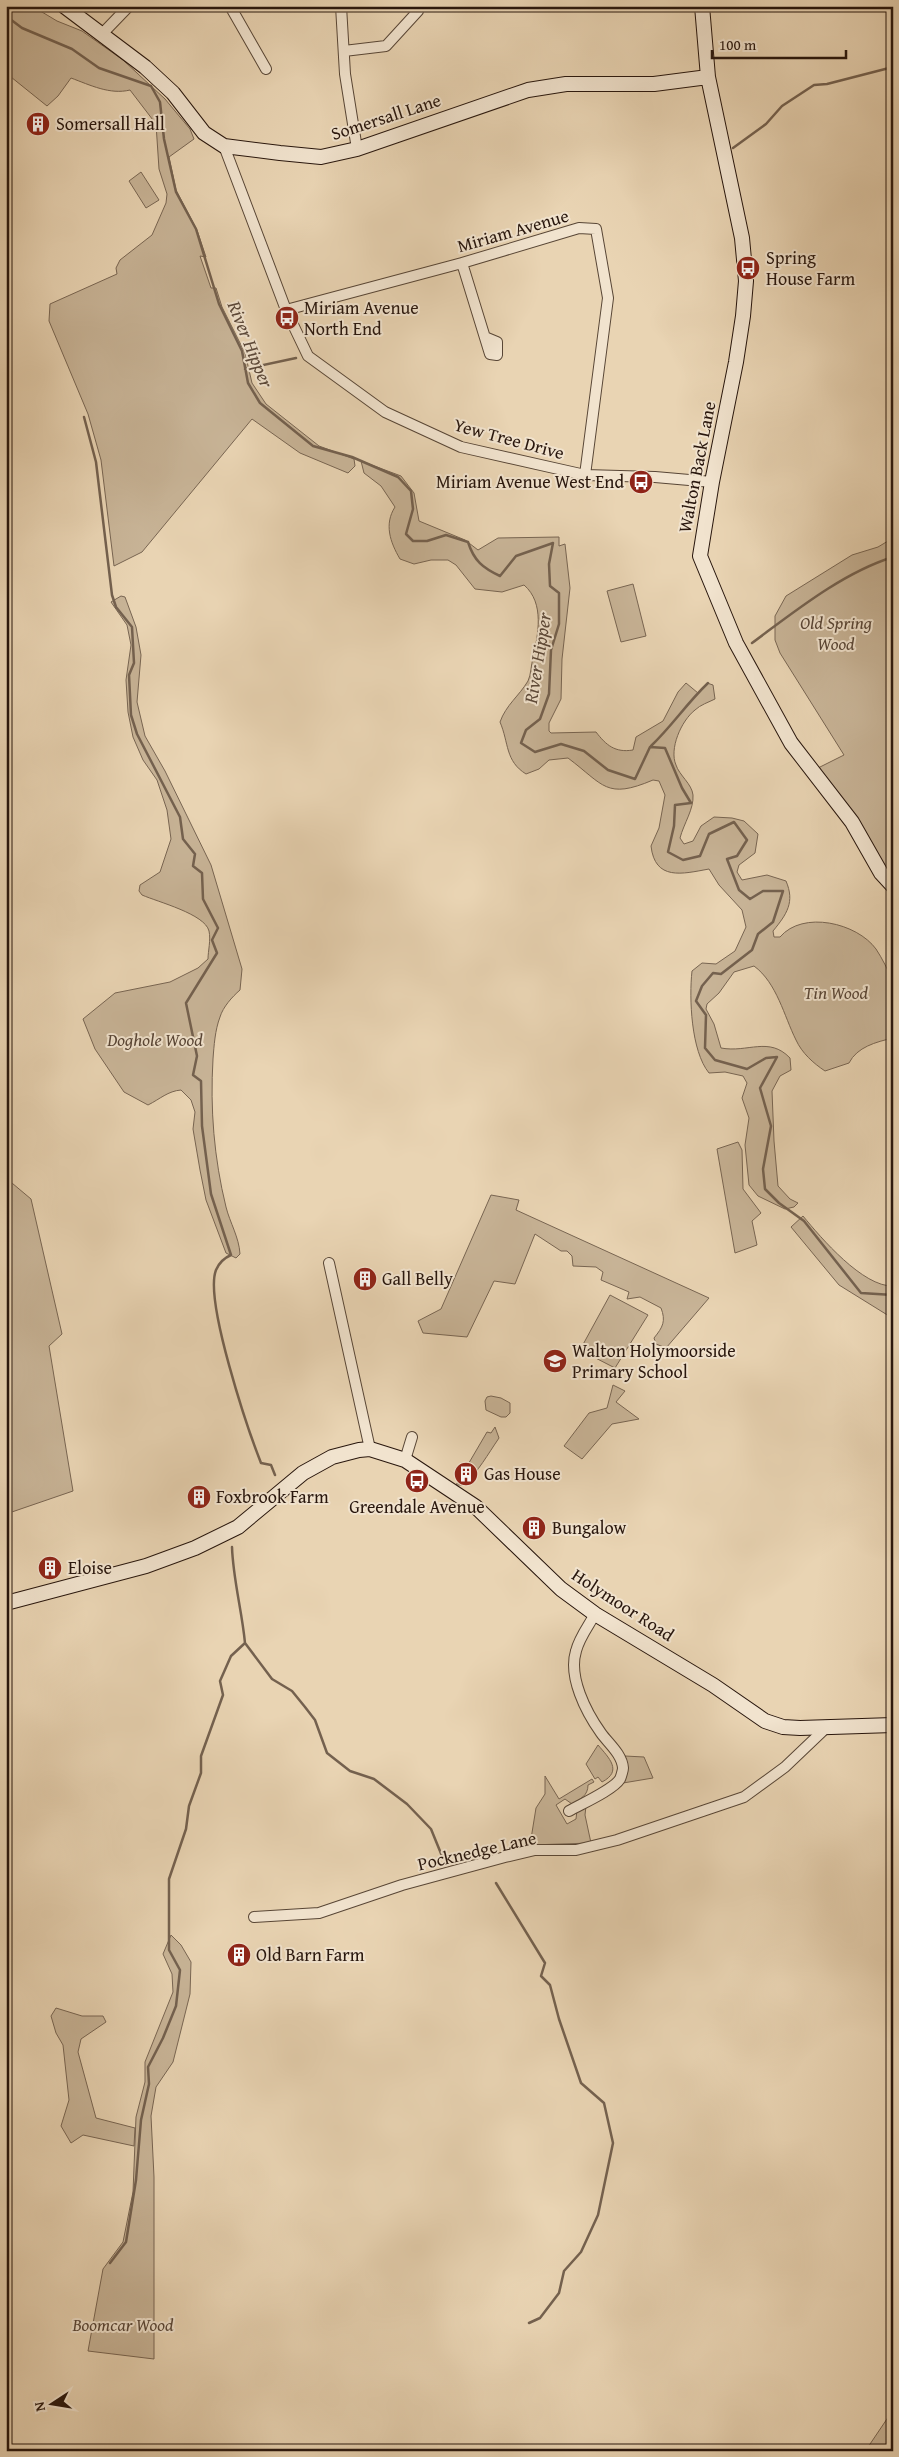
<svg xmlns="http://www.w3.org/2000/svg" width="899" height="2457" font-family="'Gentium Book Plus',serif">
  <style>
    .green { fill: #c8b497; stroke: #786552 }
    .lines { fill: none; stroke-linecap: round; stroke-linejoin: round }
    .stream { stroke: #74614f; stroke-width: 2.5 }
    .street-casing { stroke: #584636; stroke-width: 12 }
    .secondary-casing { stroke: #28160d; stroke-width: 16 }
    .street { stroke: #f1e3ce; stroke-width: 10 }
    .secondary { stroke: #f1e3ce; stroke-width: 14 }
    .labels { text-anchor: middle; stroke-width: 4; stroke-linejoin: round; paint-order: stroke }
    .street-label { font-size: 18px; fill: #28160d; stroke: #f1e3ce }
    .poi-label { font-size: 18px; fill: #28160d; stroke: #f1e3ce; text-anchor: start }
    .park-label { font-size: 18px; font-style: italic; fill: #584536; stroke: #f1e3ce }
    .water-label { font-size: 19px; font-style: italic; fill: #5b4839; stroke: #f1e3ce }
  </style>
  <rect width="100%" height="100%" fill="#e9d4b3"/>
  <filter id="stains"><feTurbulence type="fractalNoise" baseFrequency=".004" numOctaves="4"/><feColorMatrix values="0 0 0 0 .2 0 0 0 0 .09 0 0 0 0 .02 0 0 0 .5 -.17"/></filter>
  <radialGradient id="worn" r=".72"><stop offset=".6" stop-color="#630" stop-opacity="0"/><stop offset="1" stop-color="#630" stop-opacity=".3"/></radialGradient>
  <path class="green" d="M6,6H32L57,21L82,31L123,60L165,99L190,129L194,139L169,157L176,190L197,230L206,257L200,256L211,288H216L222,307L245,353L252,383L266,404L319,446L354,459L355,466L348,473L300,453L252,419L142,552L114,566L101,460L88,414L49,321L50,304L117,274L116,268L120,260L152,235L166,203L167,194L159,169L156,124L130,90C110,95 90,85 71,78L58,96L47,106L6,73Z
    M141,172L159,200L146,208L129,181Z
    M361,461L401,476L414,493L419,521L465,540L478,550L498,538L559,537V546L565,544L570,588L562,659L561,699L549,723V731L551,733L596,732C606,745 615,753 633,750L636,737L663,721L678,692L686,683L698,693L707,683L713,685L715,699C709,702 700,705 695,710C681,721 669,749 676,765C679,775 692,784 693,795C694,809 684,823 680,838L684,844L693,841L701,826L714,817L732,818L744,821L758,834L755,853L739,865L737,872L742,880L767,875L786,881C795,902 787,914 773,931L774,937H780C803,910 857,923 876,949C882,958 888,970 892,980C897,993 893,1023 893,1038C876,1042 857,1047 849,1063L825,1071C813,1063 802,1053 796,1040C784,1016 777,983 754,966L734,972L719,993L707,1004L706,1009L714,1024L721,1048C748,1053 769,1036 790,1058L791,1070L780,1076L772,1091L774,1141L778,1186L790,1199L798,1203L794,1207L785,1209L758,1196L749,1185L745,1145L749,1118L742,1098L747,1083L743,1076L725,1072L709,1073C691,1051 689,998 692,971L702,963L716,964L735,951L746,927L742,910L719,885L709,869C682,874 655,881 651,846L659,828L665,795L659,781L653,780C606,800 604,785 568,758L549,760L539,769L526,774C505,761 509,743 500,722C506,705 519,696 528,681C531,675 531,665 533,658C538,635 545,603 524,585L502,592L475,589L456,565L448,560H431L414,564L400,559C390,542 384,524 395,507L381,486L364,473Z
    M893,538V876L885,869L816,769L844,755L780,653L775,640V616L786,596L852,555L878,547Z
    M633,584L646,636L621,642L607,591Z
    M121,596L125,597L136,627L141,655L137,702L145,736L165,771L211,865L242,969L240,990C232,997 223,1007 220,1017C215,1030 214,1046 213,1059C210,1109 214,1158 226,1207C230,1223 239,1237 240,1254L236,1258L226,1253L206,1200L200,1170L193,1129L195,1112L191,1100L181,1090C168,1091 160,1099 148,1105L124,1092L95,1049L83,1019L115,993L170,982L198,968L208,959C208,951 211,940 209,931C205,914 158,902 142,895L139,891L140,885L160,872L171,839L167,810L157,780L143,760L133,737L128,712L126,680L131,645L127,625L111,602Z
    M738,1142L742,1150L743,1189L761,1213L752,1221L757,1245L735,1253L717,1149Z
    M6,1178L31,1199L62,1334L49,1346L73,1491L6,1514Z
    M491,1195L519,1200L516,1210L709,1298L666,1348L656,1344L654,1338C663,1327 666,1321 661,1308L640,1297L627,1299L629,1292L601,1280L603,1272L596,1267L573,1266L572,1256L567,1251H561L535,1234L515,1284L494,1281L467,1337L423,1333L418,1321L441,1309Z
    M803,1216C821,1238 863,1287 893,1286V1331L889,1316L839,1285L791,1227Z
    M610,1295L648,1315L615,1368L580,1350Z
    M613,1385L625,1391L616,1402L639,1419L612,1424L582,1459L564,1446L589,1413L607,1408Z
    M491,1396L501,1398L510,1403V1413L506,1417H501L486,1410L485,1401L487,1397Z
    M495,1427L499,1438C488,1454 478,1472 464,1485H456L487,1432L491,1433Z
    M598,1745C609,1758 623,1771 602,1782L598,1777L595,1779L586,1764Z
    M625,1756L644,1757L653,1778L623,1783L627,1763Z
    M545,1776L559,1799L592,1779L594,1782L588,1785C588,1796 580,1799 572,1804L565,1799L556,1805L567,1824L576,1819L577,1810L586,1806L585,1815L591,1843L530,1845L536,1808L545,1794Z
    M171,1935L181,1945L191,1962L190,1994L173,2062L156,2087L151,2116L154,2177V2359L88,2351L103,2269L123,2242L133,2192L136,2117L145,2082V2062L173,1992L172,1974L163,1954Z
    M56,2008L82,2016H103L106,2022L81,2039L78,2052L96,2118L135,2128L134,2146L83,2135L71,2143L61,2126L69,2100L63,2045L56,2033L51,2016Z
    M893,2410V2451H866V2450Z"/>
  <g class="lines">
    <path class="stream" d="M6,16L22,28L72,49L99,68L151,86L160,102L164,139L176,192L196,229L219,304L242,351L248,383L260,403L313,446L352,457L398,477L411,491L413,509L406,534L413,541H427L446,535L468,542C474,561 483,568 500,576L516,556L553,543L549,564L550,586L559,593V624L551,650L549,694L540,719L526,730L521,743L535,752L561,744L584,751L608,770L635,779L650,747L665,748L682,788L691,803L675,805L674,826L668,852L683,860L700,856L709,834L734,822L747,840L737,856L727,859L739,890L750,899L763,891H783L773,922L758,934L752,950L721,974L713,973L702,986L696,1001L706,1015L705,1048L715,1060L747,1069L766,1058L777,1057L760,1088L771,1126L763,1169L765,1189L779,1203L804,1221L861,1293L893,1295
      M733,148L766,124L782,106L814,85L827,84L893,67
      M245,369L296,358
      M84,417L96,462L112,595L116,607L132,627L134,663L129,675L131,715L137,734L180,817L183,839L195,854L193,866L202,873L203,899L218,928L212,940L217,953L186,1003L197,1056L193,1075L201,1081L202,1126L211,1194L231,1255C224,1258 219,1263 216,1270C204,1300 248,1430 261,1463L271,1465L275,1475
      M752,643C794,612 842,573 893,557
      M651,746C672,726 687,703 708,683
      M245,1643L272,1679L292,1691L305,1707L315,1720L327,1753L350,1771L374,1779L407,1804L431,1829L442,1856
      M496,1883L545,1963L541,1976L550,1985L559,2019L581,2083L604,2103L613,2143L598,2215L581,2252L564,2271L559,2293L540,2318L529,2323
      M110,2263L126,2242L136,2180L141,2120L149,2084L148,2067L163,2038L176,2006L180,1970L169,1950V1879L186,1829L189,1806L201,1773V1756L223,1695L220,1681L231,1656L245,1643C242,1611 233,1579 232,1547"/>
    <g class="street-casing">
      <path id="street" d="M230,6L266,69
        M341,6L345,74L357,149
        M102,34L129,6
        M344,51L386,46L418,11L420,6
        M224,146L286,310L308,356L385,412L461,447L585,475L655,477L712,482
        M462,263L490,354L497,355V342L485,337
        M286,310L462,263L579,228L596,229L608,298L585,475
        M329,1263L370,1449
        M405,1460L412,1437
        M569,1811C581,1804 613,1790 620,1779C621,1777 623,1770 623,1768C622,1754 608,1743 601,1733C586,1712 568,1677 576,1651C579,1638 589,1625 595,1614
        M254,1917L319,1913L402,1885L505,1857L535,1850H576L617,1840L744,1797L785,1767L828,1726"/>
    </g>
    <g class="secondary-casing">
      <path id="secondary" d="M64,6L145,67L173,93L204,133L224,146L280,153L321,157L357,149L528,90L566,84H654L708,77
        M702,6L708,77L742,238L746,281L743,316L736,362L712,482L700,556L736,643L791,743L852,822L881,873L893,886
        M6,1603L146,1566L195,1548L238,1527L303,1473L332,1457L359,1450L370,1449L405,1460L476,1507L561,1589L595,1614L713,1685L765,1721L783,1727L800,1728L893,1725"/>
    </g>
    <use href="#street" class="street"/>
    <use href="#secondary" class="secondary"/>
  </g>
  <defs>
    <g id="building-disc" transform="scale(1.25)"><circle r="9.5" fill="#8f2418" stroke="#f1e3ce"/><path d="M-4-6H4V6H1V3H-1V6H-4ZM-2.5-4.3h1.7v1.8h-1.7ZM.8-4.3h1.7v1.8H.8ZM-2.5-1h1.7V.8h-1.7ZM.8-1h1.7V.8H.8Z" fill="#fff"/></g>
    <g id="bus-disc" transform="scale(1.25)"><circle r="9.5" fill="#8f2418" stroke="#f1e3ce"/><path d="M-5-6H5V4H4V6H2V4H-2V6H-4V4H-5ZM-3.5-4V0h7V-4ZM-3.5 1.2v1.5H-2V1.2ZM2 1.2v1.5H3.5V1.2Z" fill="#fff"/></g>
    <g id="school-disc" transform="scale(1.25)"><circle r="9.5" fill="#8f2418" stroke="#f1e3ce"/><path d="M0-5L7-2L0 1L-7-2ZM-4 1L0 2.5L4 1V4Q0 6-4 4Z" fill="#fff"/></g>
  </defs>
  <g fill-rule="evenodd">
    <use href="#building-disc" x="38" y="124"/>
    <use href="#bus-disc" x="748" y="268"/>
    <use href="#bus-disc" x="287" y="318"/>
    <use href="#bus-disc" x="641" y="482"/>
    <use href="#building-disc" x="365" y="1279"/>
    <use href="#school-disc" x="555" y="1361"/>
    <use href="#building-disc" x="466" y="1474"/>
    <use href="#bus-disc" x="417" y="1481"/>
    <use href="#building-disc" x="199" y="1497"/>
    <use href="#building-disc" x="534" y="1528"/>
    <use href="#building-disc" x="50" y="1568"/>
    <use href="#building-disc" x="239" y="1955"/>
  </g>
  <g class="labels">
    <g class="street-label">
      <text transform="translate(386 117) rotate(-18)" y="6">Somersall Lane</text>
      <text transform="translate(513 231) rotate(-16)" y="6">Miriam Avenue</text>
      <text transform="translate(509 439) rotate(15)" y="6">Yew Tree Drive</text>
      <text transform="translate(697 467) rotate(-79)" y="6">Walton Back Lane</text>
      <text transform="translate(623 1605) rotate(33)" y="6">Holymoor Road</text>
      <text transform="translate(477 1851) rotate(-13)" y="6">Pocknedge Lane</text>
    </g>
    <g class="poi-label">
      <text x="56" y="130">Somersall Hall</text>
      <text x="766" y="264">Spring<tspan x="766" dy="21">House Farm</tspan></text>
      <text x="304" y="314">Miriam Avenue<tspan x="304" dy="21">North End</tspan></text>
      <text x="624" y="488" text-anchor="end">Miriam Avenue West End</text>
      <text x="382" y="1285">Gall Belly</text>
      <text x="572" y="1357">Walton Holymoorside<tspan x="572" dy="21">Primary School</tspan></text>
      <text x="484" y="1480">Gas House</text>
      <text x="216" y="1503">Foxbrook Farm</text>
      <text x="417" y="1513" text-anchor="middle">Greendale Avenue</text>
      <text x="552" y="1534">Bungalow</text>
      <text x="68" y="1574">Eloise</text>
      <text x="256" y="1961">Old Barn Farm</text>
    </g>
    <g class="park-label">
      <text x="836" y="629">Old Spring<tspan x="836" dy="21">Wood</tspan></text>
      <text x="836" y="999">Tin Wood</text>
      <text x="155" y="1046">Doghole Wood</text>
      <text x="123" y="2331">Boomcar Wood</text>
    </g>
    <g class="water-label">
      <text transform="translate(251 344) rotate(68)" y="7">River Hipper</text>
      <text transform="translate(537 658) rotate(-81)" y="7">River Hipper</text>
    </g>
  </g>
  <rect width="899" height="2457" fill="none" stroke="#e9d4b3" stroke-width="25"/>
  <rect x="8" y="8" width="884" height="2442" fill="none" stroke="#28160d" stroke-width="2.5"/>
  <rect x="12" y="12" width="874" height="2432" fill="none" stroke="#28160d"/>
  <g transform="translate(52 2404) rotate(258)" stroke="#f1e3ce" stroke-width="4" paint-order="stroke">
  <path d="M0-4L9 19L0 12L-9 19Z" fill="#28160d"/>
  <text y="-8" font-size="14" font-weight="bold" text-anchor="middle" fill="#28160d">N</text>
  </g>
  <path d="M712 50v8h134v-8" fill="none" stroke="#28160d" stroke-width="2.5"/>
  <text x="719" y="50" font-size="15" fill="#28160d" stroke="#f1e3ce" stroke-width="4" paint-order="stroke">100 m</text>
  <rect width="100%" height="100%" filter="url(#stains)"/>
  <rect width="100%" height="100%" fill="url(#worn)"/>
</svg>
